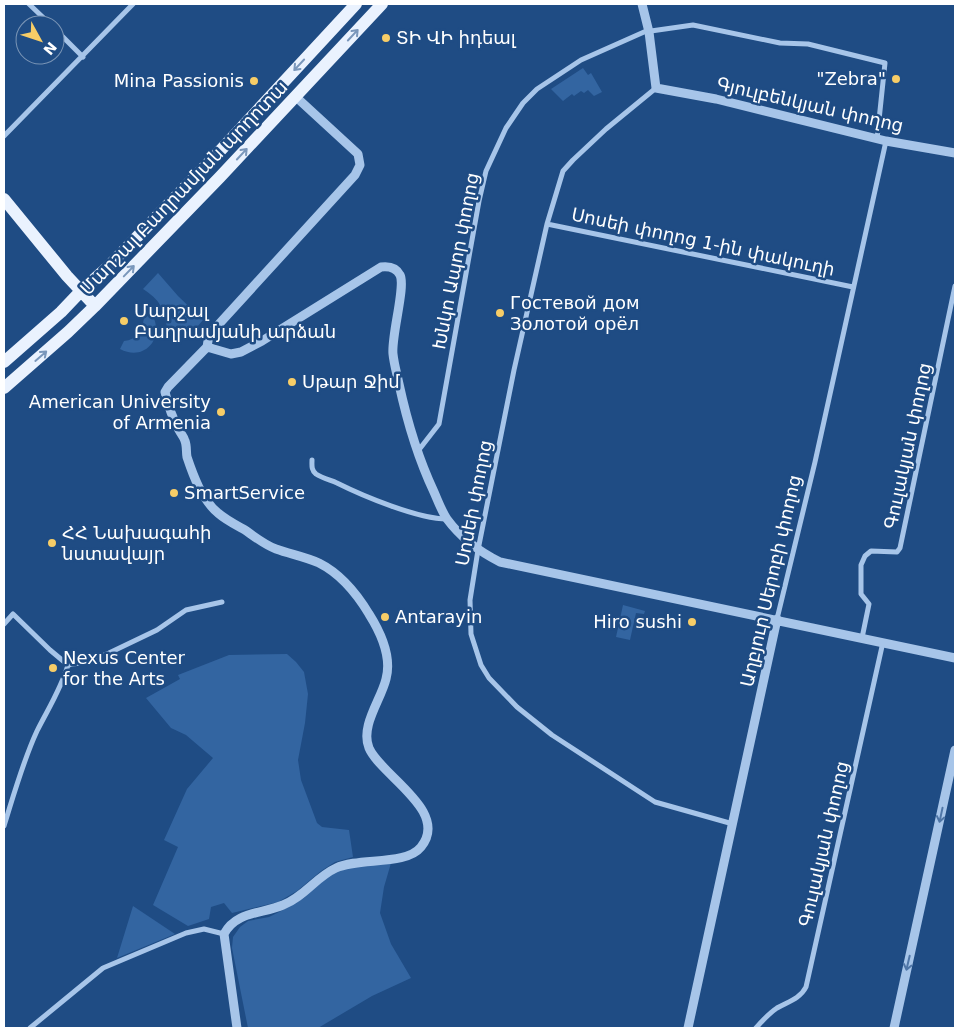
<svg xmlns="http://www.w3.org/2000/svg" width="959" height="1032" font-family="'DejaVu Sans','Noto Sans Armenian',sans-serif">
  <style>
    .green { fill: #3365a1 }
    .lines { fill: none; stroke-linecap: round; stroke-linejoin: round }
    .minor { stroke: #a7c5e9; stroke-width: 5 }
    .tertiary { stroke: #a7c5e9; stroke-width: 9 }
    .primary { stroke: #eaf2fe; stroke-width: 12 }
    .oneway { stroke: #7a97bb }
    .oneway2 { stroke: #4f76a7 }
    .poi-dot { fill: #f7cd67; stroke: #1f4c84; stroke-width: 2 }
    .labels { text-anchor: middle; stroke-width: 5; stroke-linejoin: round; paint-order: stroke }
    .poi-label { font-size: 18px; fill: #fff; stroke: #1f4c84; text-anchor: start }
    .street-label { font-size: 18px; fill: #fff; stroke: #1f4c84 }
  </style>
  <rect width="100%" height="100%" fill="#1f4c84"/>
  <path class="green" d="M583,68L588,75L591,73L602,92L594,96L588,90L584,93L581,91L574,96L572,94L563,101L551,89Z
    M158,273L178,296L203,320L197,327H167C163,307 160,300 143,289Z
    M152,314C165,338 145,362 120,349L124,341C137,340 142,331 144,318Z
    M623,605L645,611L644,614L636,613L630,640L616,637Z
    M287,654L296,662L304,672L308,694L305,723L298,760L301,780L317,823L322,827L349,830L353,857L335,862L321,871L297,891L278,902L232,913L224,903L211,907L209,919L188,926L153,905L178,847L164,840L187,789L213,758L186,735L171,728L146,698L180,679L178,675L229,655Z
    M391,863L384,887L380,913L391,944L411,978L372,996L318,1028H248L232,948L233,937L240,927L248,921L269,917L285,909L304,898L324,879L340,870L367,864Z
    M133,906L175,934L117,958Z"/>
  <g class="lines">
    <path class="minor" d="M29,4L51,25
      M55,29L83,57
      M656,88L606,129L573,160L563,171L547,224L514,370L478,550L470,600L471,634L481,665L489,678L517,707L552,735L655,802L733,824
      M4,136L133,4
      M547,224L853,287
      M418,451L439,424L479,201L486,171L506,128L523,103L537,89L581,60L644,32L693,25L780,43L808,44L885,63L877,139
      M312,460C312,465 311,470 316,474C322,478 330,480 337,483C363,496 418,519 447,519
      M777,619L815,462L886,141
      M4,624L13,614L50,650L68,665
      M862,638L869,604L861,594V565L865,556L871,551L897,552L900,548L955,286
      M4,826C14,794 23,761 37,731C48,709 61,689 68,665L90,661L109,653L157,630L186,610L222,602
      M30,1028L103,968L186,933L204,929L224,934
      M756,1028C762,1021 768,1014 777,1008C787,1002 800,999 806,987L883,642"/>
    <path class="tertiary" d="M642,4L649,32L656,88L716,99L886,141L955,153
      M207,347L231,354L241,352L262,341L381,267C389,266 396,267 400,275C406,286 391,336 393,354C394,364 397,374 399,384C407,421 418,458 434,492C438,501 442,512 447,519C461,538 480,552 500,562L955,658
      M237,1028L224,934C236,911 262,914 283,905C304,897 316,877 336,868C359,857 406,866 421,847C450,811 381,776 369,748C360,726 381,700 386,679C392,657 381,633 369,614C357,594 341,574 319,563C306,557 290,554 276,549C265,545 255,537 245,530C236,525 226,520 218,513C202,500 193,475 187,457C186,452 187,446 185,441C184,437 181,434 179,430C173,419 168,405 165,392L168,387L207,347L209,335L355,175L360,165L358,154L296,97
      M688,1028L777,619
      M894,1028L955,750"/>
    <path class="primary" d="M4,199L67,276L95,306
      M4,362L61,312L81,291L109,266L219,152L356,4
      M4,388L68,332L95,306L220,177L382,4"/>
  </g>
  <defs><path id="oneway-shaft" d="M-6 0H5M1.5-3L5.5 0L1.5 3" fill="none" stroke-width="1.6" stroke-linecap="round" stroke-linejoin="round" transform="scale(1.25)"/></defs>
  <g class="oneway">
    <use href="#oneway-shaft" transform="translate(353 35) rotate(-47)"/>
    <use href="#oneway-shaft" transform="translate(299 65) rotate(133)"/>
    <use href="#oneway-shaft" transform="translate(242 154) rotate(-47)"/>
    <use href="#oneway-shaft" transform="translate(129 271) rotate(-46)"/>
    <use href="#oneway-shaft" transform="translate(41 356) rotate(-41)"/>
  </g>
  <g class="oneway2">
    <use href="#oneway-shaft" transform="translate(941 815) rotate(102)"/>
    <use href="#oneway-shaft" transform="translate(908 963) rotate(103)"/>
  </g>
  <g class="poi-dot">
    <circle cx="386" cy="38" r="5"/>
    <circle cx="896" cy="79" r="5"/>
    <circle cx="254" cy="81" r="5"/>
    <circle cx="500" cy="313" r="5"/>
    <circle cx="124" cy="321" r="5"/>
    <circle cx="292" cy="382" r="5"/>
    <circle cx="221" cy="412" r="5"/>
    <circle cx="174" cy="493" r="5"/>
    <circle cx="52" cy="543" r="5"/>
    <circle cx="385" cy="617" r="5"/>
    <circle cx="692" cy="622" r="5"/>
    <circle cx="53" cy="668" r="5"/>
  </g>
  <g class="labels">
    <g class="poi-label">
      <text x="396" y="44">ՏԻ ՎԻ իդեալ</text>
      <text x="886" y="85" text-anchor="end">"Zebra"</text>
      <text x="244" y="87" text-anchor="end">Mina Passionis</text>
      <text x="510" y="309">Гостевой дом<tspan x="510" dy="21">Золотой орёл</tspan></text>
      <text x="134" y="317">Մարշալ<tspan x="134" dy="21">Բաղրամյանի արձան</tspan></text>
      <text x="302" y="388">Սթար Ջիմ</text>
      <text x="211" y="408" text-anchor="end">American University<tspan x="211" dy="21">of Armenia</tspan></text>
      <text x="184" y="499">SmartService</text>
      <text x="62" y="539">ՀՀ Նախագահի<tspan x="62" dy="21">նստավայր</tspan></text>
      <text x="395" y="623">Antarayin</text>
      <text x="682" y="628" text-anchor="end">Hiro sushi</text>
      <text x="63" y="664">Nexus Center<tspan x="63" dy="21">for the Arts</tspan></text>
    </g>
    <g class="street-label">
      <text transform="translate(810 105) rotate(13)" y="6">Գյուլբենկյան փողոց</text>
      <text transform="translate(184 188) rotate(-46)" y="6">Մարշալ Բաղրամյան պողոտա</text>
      <text transform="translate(703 242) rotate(12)" y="6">Սոսեի փողոց 1-ին փակուղի</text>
      <text transform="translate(456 261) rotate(-79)" y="6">Խնկո Ապոր փողոց</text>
      <text transform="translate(908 446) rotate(-78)" y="6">Գուլակյան փողոց</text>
      <text transform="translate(474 503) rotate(-79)" y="6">Սոսեի փողոց</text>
      <text transform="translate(771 581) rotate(-77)" y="6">Աղբյուր Սերոբի փողոց</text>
      <text transform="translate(824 844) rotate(-77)" y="6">Գուլակյան փողոց</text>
    </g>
  </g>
  <rect width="959" height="1032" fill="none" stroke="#ffffff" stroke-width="10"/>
  <g transform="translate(40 40) rotate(130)"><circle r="24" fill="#1f4c84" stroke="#7994b5"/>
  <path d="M0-4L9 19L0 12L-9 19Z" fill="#f7cd67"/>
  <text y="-8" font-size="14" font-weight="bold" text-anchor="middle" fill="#ffffff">N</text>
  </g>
</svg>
